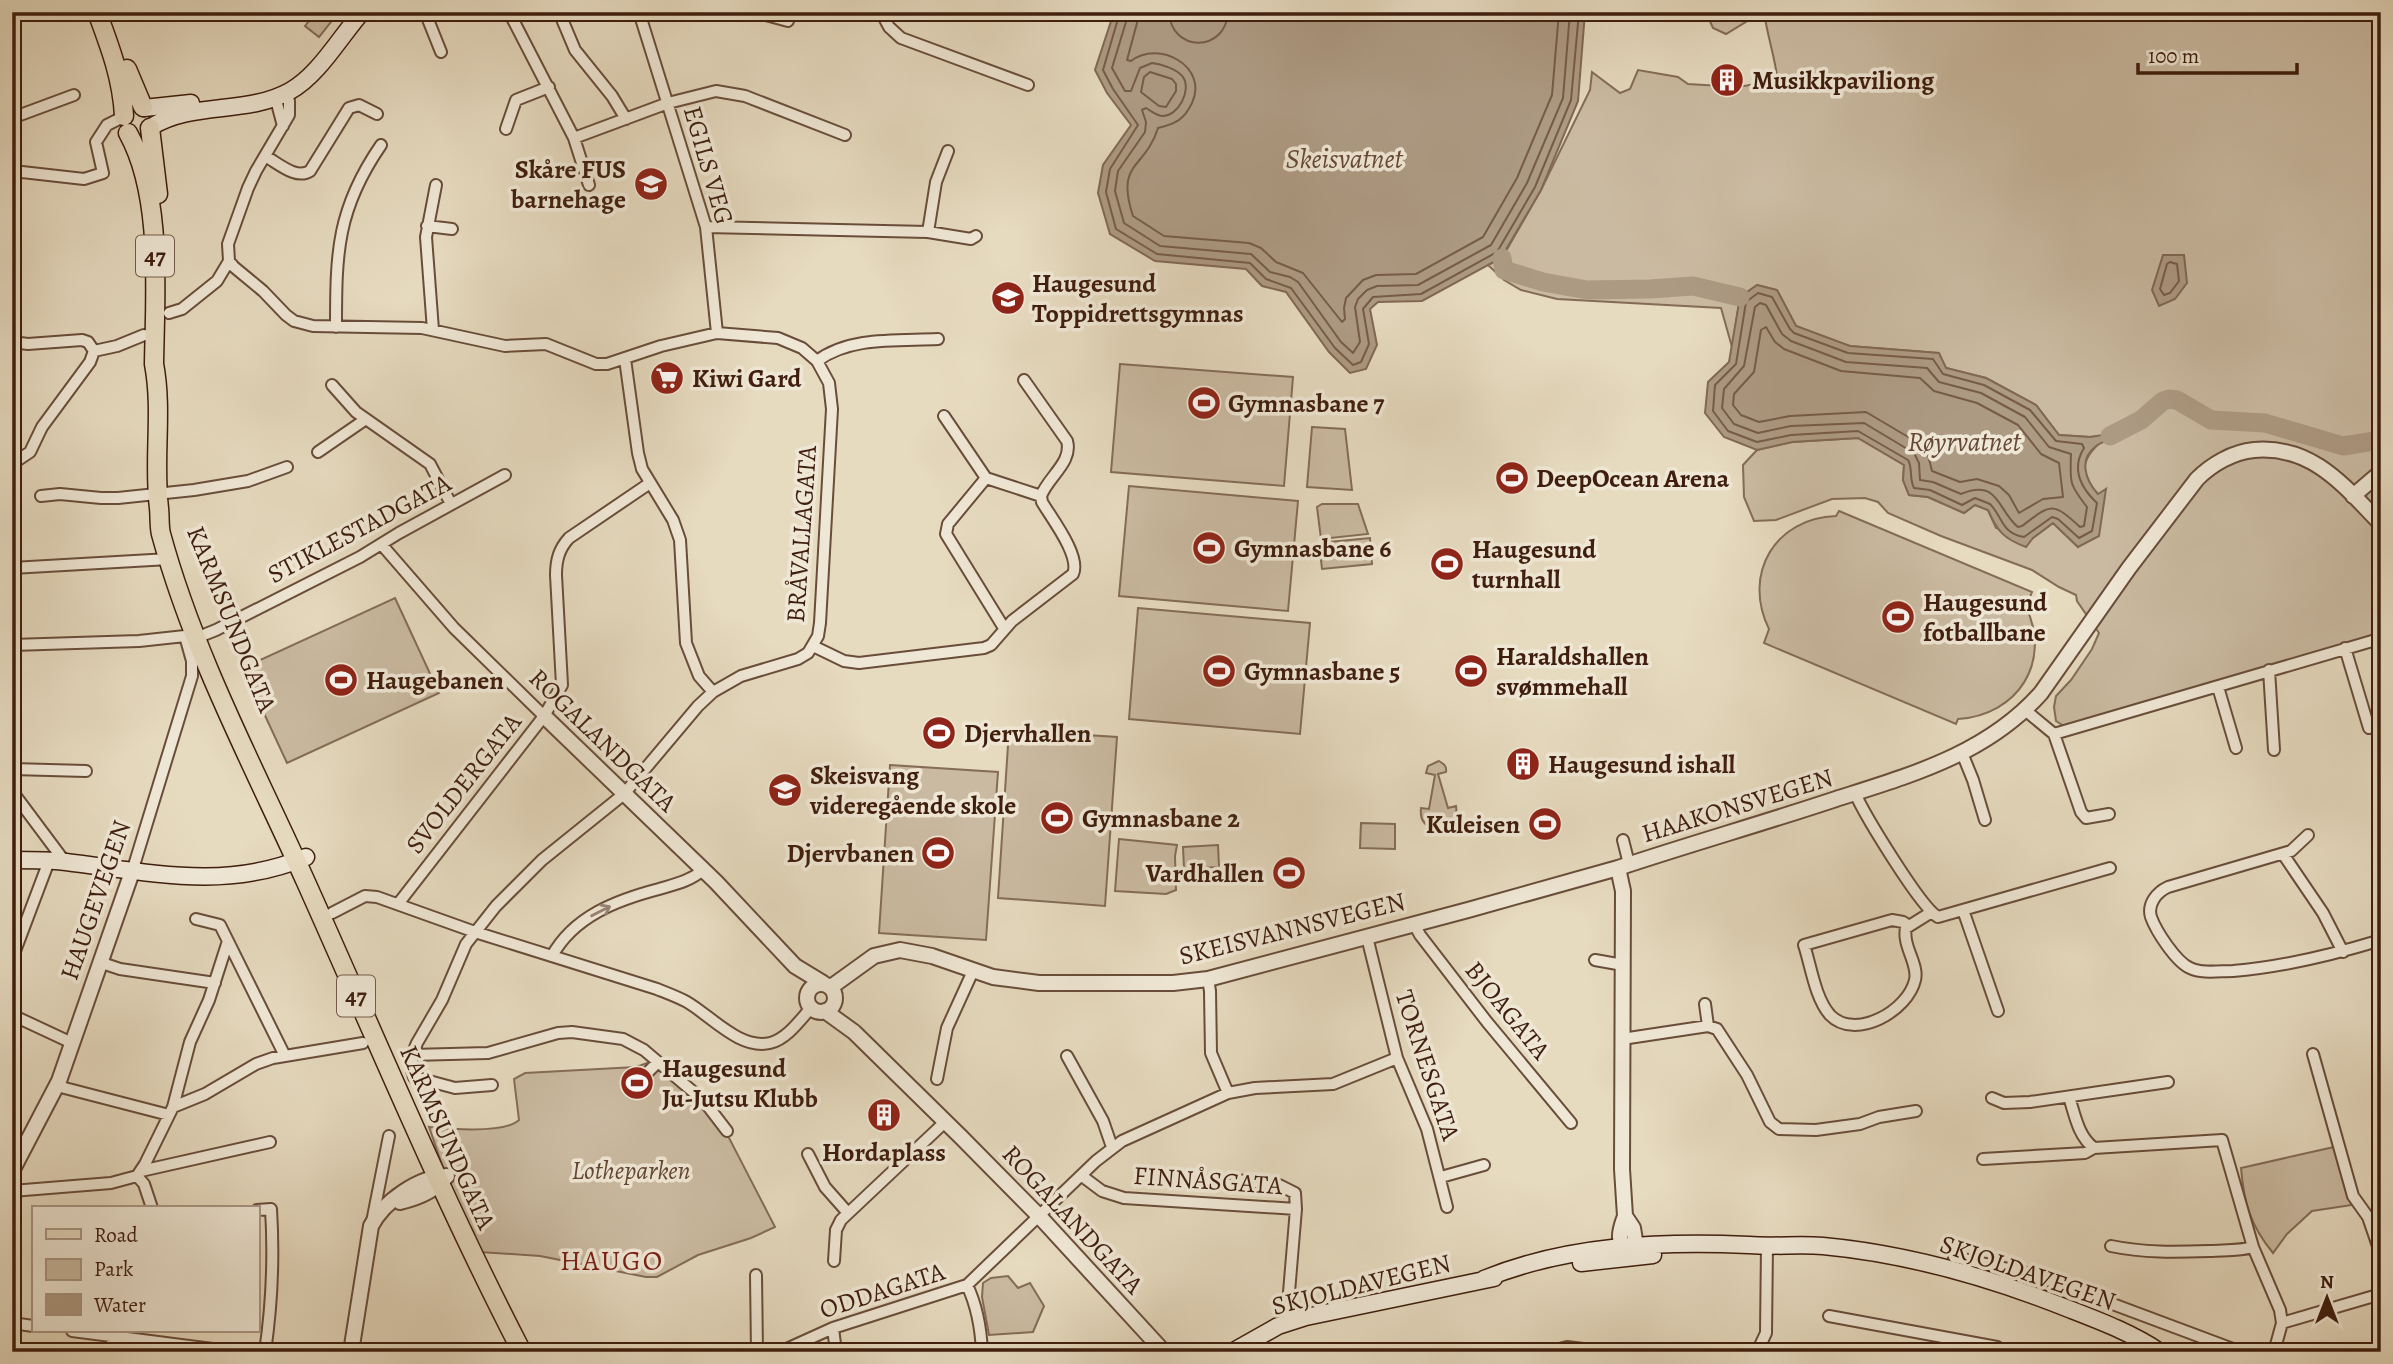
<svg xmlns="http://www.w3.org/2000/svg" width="2393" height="1364" font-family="Alegreya,serif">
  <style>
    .green { fill: #cabaa1; stroke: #846c58; stroke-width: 2 }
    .water { fill: #ad9a83; stroke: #816854; stroke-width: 2 }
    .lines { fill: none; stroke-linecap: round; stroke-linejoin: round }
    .shore { stroke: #765c48; stroke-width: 2 }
    .river { stroke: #ad9a83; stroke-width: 19 }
    .minor-casing { stroke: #694d3a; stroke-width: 14 }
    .tertiary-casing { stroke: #694d3a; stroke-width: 18 }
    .secondary-casing { stroke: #3f1e0e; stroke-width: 19 }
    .primary-casing { stroke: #3f1e0e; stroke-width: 21 }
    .minor { stroke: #efe7d5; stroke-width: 10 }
    .tertiary { stroke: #efe7d5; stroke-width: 14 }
    .secondary { stroke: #efe7d5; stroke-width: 16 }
    .primary { stroke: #e6dabf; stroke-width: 18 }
    .oneway { stroke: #978272 }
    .labels { text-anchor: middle; stroke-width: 7; stroke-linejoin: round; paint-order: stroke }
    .shield { fill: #efe7d5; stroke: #745a4a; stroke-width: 2 }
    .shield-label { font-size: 24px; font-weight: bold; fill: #3f1e0e }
    .poi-label { font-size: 26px; font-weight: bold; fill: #3f1e0e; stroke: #efe7d5; text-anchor: start }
    .street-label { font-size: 26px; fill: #3f1e0e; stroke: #efe7d5 }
    .park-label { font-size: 26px; font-style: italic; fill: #624533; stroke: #efe7d5 }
    .water-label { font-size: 28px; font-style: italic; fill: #664937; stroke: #efe7d5 }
    .neighbourhood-label { font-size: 28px; letter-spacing: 2px; fill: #7a1f14; stroke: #efe7d5 }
  </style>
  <rect width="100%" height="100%" fill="#e6dabf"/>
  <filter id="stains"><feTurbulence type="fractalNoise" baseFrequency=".00286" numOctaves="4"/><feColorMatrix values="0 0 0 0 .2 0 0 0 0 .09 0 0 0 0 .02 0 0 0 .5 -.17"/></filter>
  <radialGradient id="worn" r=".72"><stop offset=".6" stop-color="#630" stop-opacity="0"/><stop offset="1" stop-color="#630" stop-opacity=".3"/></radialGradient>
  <path class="green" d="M316,12L338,13L319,37L305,26Z
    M1715,12H1762L1726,34L1713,28L1708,17Z
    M1764,12H2381V632L2351,643L2067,728L2056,721L2054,707L2056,696L2071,680L2092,649L2099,633L2077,601L2076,595L2059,587L2032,570L1941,536L1888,513L1878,502L1865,498L1832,499L1776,520L1754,521L1744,497L1743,465L1757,450L1792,442L1858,438L1904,465L1903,480L1909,495L1928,497L1964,513L1975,505L1988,510L1996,528L2033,538L2053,523L2078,547L2105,490L2098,495C2075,468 2085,454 2109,435L2090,437L2059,435L2036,405L1986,378L1946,368L1938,353L1849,346L1796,326L1777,290L1757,285L1740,297L1732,347L1721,308L1557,299L1521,290L1504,280L1488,265L1502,258L1541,190L1590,90L1592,72L1620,93L1630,89L1638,70L1678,77L1688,84L1738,87L1762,83L1777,76C1774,54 1767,34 1764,12Z
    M1120,364L1293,377L1284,486L1111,472Z
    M1312,427L1345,429L1352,490L1307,487Z
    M1129,486L1298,501L1288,611L1119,596Z
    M1322,504H1358L1368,534L1321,539L1317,507Z
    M1839,511L2032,592L2026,607C2052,662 2018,715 1958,719L1956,724L1764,643L1769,629C1742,574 1775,518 1836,516Z
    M1370,538L1372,564L1322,569L1319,543Z
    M395,598L439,693L287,763L243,668Z
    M1138,608L1310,623L1300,734L1129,719Z
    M1009,730L1117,737L1105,906L998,898Z
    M1439,761C1444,764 1447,766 1446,772L1438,774L1448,808L1456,806C1459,823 1444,827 1429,827C1422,822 1420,817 1421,808L1429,809L1435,775L1426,773L1428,766Z
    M890,765L998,772L986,940L879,933Z
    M1361,823L1395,824V849L1360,848Z
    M1119,839L1177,845L1175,856L1176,890L1166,894L1115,891Z
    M1218,845L1219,867L1184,869L1183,847Z
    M647,1063L667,1068L726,1132L775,1227L751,1238L698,1255L657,1277H646L540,1256L480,1252L473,1231L453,1197L429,1127C450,1129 504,1134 519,1120L514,1079L525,1073L636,1067Z
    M2334,1147L2352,1205L2312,1211L2287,1234L2273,1253C2250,1225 2244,1203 2241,1168Z
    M1008,1276L1018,1288L1030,1283L1044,1306L1033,1332L989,1335L982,1297L983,1283L991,1278Z"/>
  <path class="water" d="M1114,12H1193L1199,17L1205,12H1585L1578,101L1541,190L1501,258L1422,301L1378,302L1370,309L1377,345L1366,369L1350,373L1329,352L1286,292L1262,286L1246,269L1155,261L1110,234L1098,193L1103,165L1131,125L1107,93L1095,70Z
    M2163,255H2184L2187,283L2175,299L2159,306L2152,290Z
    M1757,285L1777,290L1796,326L1850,346L1939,353L1946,368L1986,378L2036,405L2059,435L2090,437L2109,434L2111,439C2106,441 2099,443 2095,447C2078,460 2086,481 2098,494L2106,489L2099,536L2078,547L2053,523L2033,538L2026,547C2004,539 1997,531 1988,510L1975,505L1964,513L1928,497L1909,495L1903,480L1904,465L1858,438L1792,442L1757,450L1724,437L1705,413L1708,382L1729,362L1740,297Z"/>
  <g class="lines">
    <path class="shore" d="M1120,12L1103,70L1113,89L1138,125L1110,169L1106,192L1116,229L1157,254L1250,263L1266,279L1291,288L1335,348L1353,365L1361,362L1369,344L1363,309L1373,297L1421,294L1497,252L1535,187L1571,100L1579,12
      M1129,12L1112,68L1125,91H1131L1140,68L1152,63C1161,64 1177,69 1183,77C1192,90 1178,117 1162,116C1156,115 1151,111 1146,108L1142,110L1146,122L1145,132L1118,171L1115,191L1124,223L1160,246L1251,254L1270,272L1290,277L1298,282L1341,342L1353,353L1360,342L1355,307L1358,299L1367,290L1377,286L1418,285L1491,245L1527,183L1563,98L1570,12
      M1140,12L1127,60L1131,61C1159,39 1209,67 1192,103C1184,120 1175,124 1158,128C1145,170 1115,161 1133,216L1164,236L1249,243L1261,248L1276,262L1303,273L1342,322L1345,319L1344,308L1346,298L1363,280L1376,275L1416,274L1483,237L1517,178L1552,95L1559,12
      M1169,12C1171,53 1226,53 1228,12
      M1150,72L1172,79L1176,84V91L1166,107L1159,106L1141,92L1144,77Z
      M2170,262L2177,264L2179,281L2170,293L2164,295L2160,289L2167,264Z
      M1758,293L1772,297L1790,329L1794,333L1848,353L1933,359L1943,374L1984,385L2030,410L2056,441L2082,444L2084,448C2071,469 2081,488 2097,503L2092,531L2079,538L2058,519L2052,517L2024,537C2001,533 2003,517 1990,504L1975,498L1962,505L1930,490L1914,488C1909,479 1913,468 1908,460L1858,431L1791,435L1757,442L1728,431L1713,411L1715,385L1736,364L1746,302Z
      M1760,303L1766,305L1782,334L1791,341L1846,362L1927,368L1939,382L1981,393L2025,417L2049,447L2071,454C2070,483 2069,484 2087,507L2084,526L2080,527C2052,501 2051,504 2022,526L2018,527C1997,510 1999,478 1961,494L1933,482L1920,480L1919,463L1914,453L1864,423L1791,426L1758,433L1734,424L1722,408L1724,389L1744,366L1755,307Z
      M1766,327L1775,342L1784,349L1841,371L1920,378L1934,391L1977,403L2018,425L2041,454L2059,463L2063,497L2043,499L2019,513L2009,495L1999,486L1977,479L1960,482L1932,471L1928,455L1920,444L1866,412L1790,416L1759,422L1741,415L1733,405L1734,394L1754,372L1761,330Z"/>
    <path class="river" d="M1502,258L1504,270L1543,282L1587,290L1650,289L1693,286L1740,297
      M2110,436L2141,420L2163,401L2169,399L2177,400L2211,420L2265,423L2343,446L2381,440"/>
    <g class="minor-casing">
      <path id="minor" d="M425,12L441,52
        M509,12L574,138L589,185
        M559,12L575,50L612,96L626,119
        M639,12L706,227L717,333
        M755,12L788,21
        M881,12L889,27L901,38L1028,85
        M275,96L283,126
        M12,118L74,95
        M506,129L516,100L549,87
        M574,138L668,103L716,91L745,96L845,135
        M265,156C278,163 296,180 310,171L349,108L359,105L377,114
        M12,173L22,172L84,179L103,173L96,142L107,125L123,117
        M427,226L452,229
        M706,227L928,232L971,239L976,236
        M928,232L936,182L948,151
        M229,261L234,267L263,291L286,315L294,321L313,326L422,328L505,346L546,344L596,364H607L661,346L717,333L778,338L802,348L817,361L829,383L832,409L820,623L818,636L808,653L798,659L741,676L713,692L698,706L624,794L542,860L496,906L466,944L442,1000L417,1043L412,1055V1070L414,1077L455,1088L492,1085
        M169,313L182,309L217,281L229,261L228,244L248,188L256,171L289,115V101L286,93
        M336,327C336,252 337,209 381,145
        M433,330L426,237L436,185
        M12,342L28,344L82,340L88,342L94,351
        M94,351L117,346L144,335
        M625,359L638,453L642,469L673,520L680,540L686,643L699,676L713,692
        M817,361C850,336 899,341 938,339
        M332,385L356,412L430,464L451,504
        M944,416L986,478L1041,496
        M318,452L366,419
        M12,464L30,452L42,427L90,362L94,351
        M986,478L948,524L946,534L1004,628
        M41,496L60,494L101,498H118L194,490L248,481L287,467
        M382,545L454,628L544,716
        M12,568L169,559
        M196,638L216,630L360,557L399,533L505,475
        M12,645L139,641L185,636L192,661V676L132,872
        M813,646L844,661L859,663L984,648L991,645L1012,621L1073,574C1081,556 1052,519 1042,502L1041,496C1048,477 1073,462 1067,441L1024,380
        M2345,648L2369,728
        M2269,670L2274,750
        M2218,687L2236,748
        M2025,710L2054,734L2379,639
        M2054,734L2081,812L2086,818L2109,814
        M1962,753L1973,780L1985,820
        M12,769L86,771
        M12,791L65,862
        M1855,793C1864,814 1921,908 1938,917L2110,868
        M2308,835L2291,851L2168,887C2157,892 2147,904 2151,917C2156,931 2176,962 2190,968C2202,974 2219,971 2233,971C2284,967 2332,955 2381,940
        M1623,840L1629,864
        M2283,854L2323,913L2343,952
        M398,904L544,716L562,685L556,575C556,560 559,549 569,538L650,483
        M1963,910L1998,1011
        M332,913L365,896L377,897L475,932L657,989C667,993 678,997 687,1002C711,1016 740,1050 770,1043C787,1039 800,1020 811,1008
        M196,919L220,925L285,1056
        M1414,924L1420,935L1487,1022L1571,1123
        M1909,926L1903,922L1892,920L1804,945C1811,966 1815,998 1830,1015C1855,1041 1908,1011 1915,980C1919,964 1902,946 1906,928L1930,913
        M1367,937L1397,1058L1427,1129L1447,1207
        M552,956C574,916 617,900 659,889C676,884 690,881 703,870
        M12,959L49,861
        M1595,960L1623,965
        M99,962L120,969L215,983
        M1208,979L1210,991L1211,1053L1228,1093
        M1705,1004L1708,1026
        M12,1015L72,1043
        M1622,1039L1708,1026L1717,1029L1747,1075L1770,1122L1779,1129L1816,1130L1860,1124L1879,1117L1916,1111
        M2313,1054L2353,1196L2368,1217L2381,1255
        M412,1055L488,1053L558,1033L572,1032L623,1039L644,1050L704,1101L727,1131
        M1067,1056L1103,1121L1112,1147
        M643,1077L657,1063
        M937,1079L947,1028L973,971
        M57,1086L169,1115
        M2069,1097C2075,1115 2078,1136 2094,1148L2222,1140L2253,1247L2280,1310L2282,1323L2274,1352
        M1992,1098L2004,1103L2030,1102L2168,1082
        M173,1107L205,1094L256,1064L273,1058L363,1043
        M808,1154L825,1187L848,1213
        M1983,1159L2085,1153L2094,1148
        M141,1171L270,1142
        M137,1176L145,1164L173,1107L190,1042L209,1000L228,941
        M1082,1176L1102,1191L1124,1198L1296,1209
        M1441,1177L1484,1165
        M1236,1180L1279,1185L1295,1193L1296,1209L1288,1304L1289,1322
        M12,1191L111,1183L137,1176L144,1184L152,1208
        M257,1210L271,1209C274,1257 272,1304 265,1352
        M372,1222L389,1136
        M2111,1246C2144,1253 2176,1252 2210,1251C2224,1250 2240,1251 2253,1247
        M1954,1257L2035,1275L2241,1352
        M834,1261L836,1230L841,1220L945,1122
        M756,1275L757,1352
        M967,1285C977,1306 981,1329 982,1352
        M1829,1316L1997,1347L2003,1352
        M12,1323L33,1326
        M2282,1323L2381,1294
        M833,1328L836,1352
        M72,1331L236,1352
        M111,1352L113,1336
        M780,1352L833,1328L967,1285L1096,1161L1122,1141L1228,1093L1255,1088L1333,1084L1397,1058
        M1548,1352L1567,1347L1608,1352
        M1757,1352L1766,1333L1767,1245"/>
    </g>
    <g class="tertiary-casing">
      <path id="tertiary" d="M2353,496L2381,472
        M544,716L716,882L795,966L823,983
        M807 998a14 14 0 1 1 28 0a14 14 0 1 1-28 0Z
        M831,987L874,956L900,950L932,956L993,977L1039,983H1173L1208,979L1468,910L1618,868
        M825,1011L854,1032L961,1137L1040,1217L1164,1352
        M12,1171L59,1081L132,872
        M400,1202C417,1198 435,1191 446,1177
        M1625,1216C1618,1234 1617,1242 1630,1258L1636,1246L1633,1228L1625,1216L1622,1169L1623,891L1618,868C1690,844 1764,823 1836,799C1911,775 1987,754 2041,693L2129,568L2197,479C2212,464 2233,452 2254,450C2313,445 2344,486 2381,524
        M351,1352L371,1226C384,1201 419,1177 447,1176"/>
    </g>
    <g class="secondary-casing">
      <path id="secondary" d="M144,108L191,103
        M151,127C193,101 247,115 290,91C318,76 340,37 362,12
        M12,860C30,860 49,860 66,862C149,872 225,891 306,857
        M1581,1263L1653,1255
        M1484,1279C1567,1245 1660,1241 1749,1245C1774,1247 1799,1244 1823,1246C1909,1254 1989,1277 2069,1309C2100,1321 2132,1333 2160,1352
        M1232,1352L1278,1326L1306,1317L1494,1278"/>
    </g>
    <g class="primary-casing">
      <path id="primary" d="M97,12C110,47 122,78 124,116
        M127,69L143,107
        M150,128L158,194
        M128,133C163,196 155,294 154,364C163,411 153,460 159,508C160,517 159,526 161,534C194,655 254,767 305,880C376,1038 442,1198 522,1352"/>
    </g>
    <use href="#minor" class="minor"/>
    <use href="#tertiary" class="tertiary"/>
    <use href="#secondary" class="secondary"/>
    <use href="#primary" class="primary"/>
  </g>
  <defs><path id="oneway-shaft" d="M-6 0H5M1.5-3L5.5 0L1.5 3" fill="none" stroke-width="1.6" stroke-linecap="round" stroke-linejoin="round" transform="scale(1.75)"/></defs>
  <use class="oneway" href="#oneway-shaft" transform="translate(601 911) rotate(-27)"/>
  <defs>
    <g id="building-disc" transform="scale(1.75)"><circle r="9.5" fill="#8f2418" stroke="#efe7d5"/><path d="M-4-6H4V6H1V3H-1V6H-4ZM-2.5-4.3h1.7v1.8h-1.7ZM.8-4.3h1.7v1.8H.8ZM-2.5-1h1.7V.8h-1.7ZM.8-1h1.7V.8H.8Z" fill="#fff"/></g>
    <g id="school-disc" transform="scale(1.75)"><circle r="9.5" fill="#8f2418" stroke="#efe7d5"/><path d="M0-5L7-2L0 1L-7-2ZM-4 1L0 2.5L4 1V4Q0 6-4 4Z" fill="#fff"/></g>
    <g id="supermarket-disc" transform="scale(1.75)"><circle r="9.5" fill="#8f2418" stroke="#efe7d5"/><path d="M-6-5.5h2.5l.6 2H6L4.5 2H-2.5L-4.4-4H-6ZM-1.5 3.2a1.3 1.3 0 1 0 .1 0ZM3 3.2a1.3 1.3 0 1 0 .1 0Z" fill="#fff"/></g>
    <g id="stadium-disc" transform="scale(1.75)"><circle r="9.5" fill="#8f2418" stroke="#efe7d5"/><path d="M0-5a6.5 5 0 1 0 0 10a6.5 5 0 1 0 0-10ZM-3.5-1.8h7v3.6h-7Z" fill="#fff"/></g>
  </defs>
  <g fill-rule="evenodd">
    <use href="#building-disc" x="1727" y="80"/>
    <use href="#school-disc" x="651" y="184"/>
    <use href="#school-disc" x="1008" y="298"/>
    <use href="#supermarket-disc" x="667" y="378"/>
    <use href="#stadium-disc" x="1204" y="403"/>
    <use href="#stadium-disc" x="1512" y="478"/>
    <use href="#stadium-disc" x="1209" y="548"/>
    <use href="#stadium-disc" x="1447" y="564"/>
    <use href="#stadium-disc" x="1898" y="617"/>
    <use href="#stadium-disc" x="1219" y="671"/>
    <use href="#stadium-disc" x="1471" y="671"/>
    <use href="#stadium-disc" x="341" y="680"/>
    <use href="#stadium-disc" x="939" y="733"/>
    <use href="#building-disc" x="1523" y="764"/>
    <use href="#school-disc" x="785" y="790"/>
    <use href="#stadium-disc" x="1057" y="818"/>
    <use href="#stadium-disc" x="1545" y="824"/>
    <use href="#stadium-disc" x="938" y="853"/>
    <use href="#stadium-disc" x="1289" y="873"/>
    <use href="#stadium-disc" x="637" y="1083"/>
    <use href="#building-disc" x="884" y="1115"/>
  </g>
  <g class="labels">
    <g class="shield">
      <rect x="136" y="235.5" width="38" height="41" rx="5"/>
      <rect x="337" y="975.5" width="38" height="41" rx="5"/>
    </g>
    <g class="shield-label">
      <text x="155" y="264">47</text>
      <text x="356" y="1004">47</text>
    </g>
    <g class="poi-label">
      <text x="1752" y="89">Musikkpaviliong</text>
      <text x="626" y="178" text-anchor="end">Skåre FUS<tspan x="626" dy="30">barnehage</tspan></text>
      <text x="1032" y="292">Haugesund<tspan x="1032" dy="30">Toppidrettsgymnas</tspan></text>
      <text x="692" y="387">Kiwi Gard</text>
      <text x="1228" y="412">Gymnasbane 7</text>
      <text x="1536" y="487">DeepOcean Arena</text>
      <text x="1234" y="557">Gymnasbane 6</text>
      <text x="1472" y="558">Haugesund<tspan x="1472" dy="30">turnhall</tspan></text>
      <text x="1923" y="611">Haugesund<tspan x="1923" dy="30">fotballbane</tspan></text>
      <text x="1496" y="665">Haraldshallen<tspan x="1496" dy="30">svømmehall</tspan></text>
      <text x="1244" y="680">Gymnasbane 5</text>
      <text x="366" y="689">Haugebanen</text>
      <text x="964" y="742">Djervhallen</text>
      <text x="1548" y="773">Haugesund ishall</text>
      <text x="810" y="784">Skeisvang<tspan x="810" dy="30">videregående skole</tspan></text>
      <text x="1082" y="827">Gymnasbane 2</text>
      <text x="1520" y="833" text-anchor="end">Kuleisen</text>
      <text x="914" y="862" text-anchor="end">Djervbanen</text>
      <text x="1264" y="882" text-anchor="end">Vardhallen</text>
      <text x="662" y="1077">Haugesund<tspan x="662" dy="30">Ju-Jutsu Klubb</tspan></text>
      <text x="884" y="1161" text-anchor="middle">Hordaplass</text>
    </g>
    <g class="street-label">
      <text transform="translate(709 165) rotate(74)" y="9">EGILS VEG</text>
      <text transform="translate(359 528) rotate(-28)" y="9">STIKLESTADGATA</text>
      <text transform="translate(801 534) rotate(-86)" y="9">BRÅVALLAGATA</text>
      <text transform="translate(232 619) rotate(68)" y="9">KARMSUNDGATA</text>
      <text transform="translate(603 740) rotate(44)" y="9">ROGALANDGATA</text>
      <text transform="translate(463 783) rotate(-52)" y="9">SVOLDERGATA</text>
      <text transform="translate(1737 805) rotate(-17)" y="9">HAAKONSVEGEN</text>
      <text transform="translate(95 900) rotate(-71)" y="9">HAUGEVEGEN</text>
      <text transform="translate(1292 928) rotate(-14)" y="9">SKEISVANNSVEGEN</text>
      <text transform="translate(1508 1010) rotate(51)" y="9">BJOAGATA</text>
      <text transform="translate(1428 1065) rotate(72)" y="9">TORNESGATA</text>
      <text transform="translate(448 1137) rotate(66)" y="9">KARMSUNDGATA</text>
      <text transform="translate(1208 1180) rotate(4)" y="9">FINNÅSGATA</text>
      <text transform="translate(1073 1219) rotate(47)" y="9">ROGALANDGATA</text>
      <text transform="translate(2028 1272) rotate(19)" y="9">SKJOLDAVEGEN</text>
      <text transform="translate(1361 1284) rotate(-14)" y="9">SKJOLDAVEGEN</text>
      <text transform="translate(882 1290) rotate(-18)" y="9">ODDAGATA</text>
    </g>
    <g class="park-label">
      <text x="631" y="1179">Lotheparken</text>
    </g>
    <g class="water-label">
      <text x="1344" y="168">Skeisvatnet</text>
      <text x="1964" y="451">Røyrvatnet</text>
    </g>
    <g class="neighbourhood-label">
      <text x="612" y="1270">HAUGO</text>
    </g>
  </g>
  <rect width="2393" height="1364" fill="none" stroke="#e6dabf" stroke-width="42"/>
  <rect x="14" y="14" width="2365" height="1336" fill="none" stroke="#3f1e0e" stroke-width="3.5"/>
  <rect x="21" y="21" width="2351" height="1322" fill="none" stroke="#3f1e0e" stroke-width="2"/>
  <rect x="32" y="1206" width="228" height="126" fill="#efe7d5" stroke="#a99785" stroke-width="2"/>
  <rect x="46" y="1229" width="35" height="10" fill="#e6dabf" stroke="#a99785" stroke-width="2"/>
  <text x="94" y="1242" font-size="21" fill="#3f1e0e">Road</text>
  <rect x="46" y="1259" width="35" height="21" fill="#cabaa1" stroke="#a99785" stroke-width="2"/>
  <text x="94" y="1276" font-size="21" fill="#3f1e0e">Park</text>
  <rect x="46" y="1294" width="35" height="21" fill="#ad9a83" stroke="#a99785" stroke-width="2"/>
  <text x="94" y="1312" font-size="21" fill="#3f1e0e">Water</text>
  <g transform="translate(2327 1298)" stroke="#efe7d5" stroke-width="5" paint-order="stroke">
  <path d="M0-5L12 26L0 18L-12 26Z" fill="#3f1e0e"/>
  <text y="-10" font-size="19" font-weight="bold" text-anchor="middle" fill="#3f1e0e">N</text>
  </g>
  <path d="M2138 63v10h159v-10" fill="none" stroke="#3f1e0e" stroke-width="3.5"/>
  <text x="2148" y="63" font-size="21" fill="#3f1e0e" stroke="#efe7d5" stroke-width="5" paint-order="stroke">100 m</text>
  <rect width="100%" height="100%" filter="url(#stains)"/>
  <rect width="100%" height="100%" fill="url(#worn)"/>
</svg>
